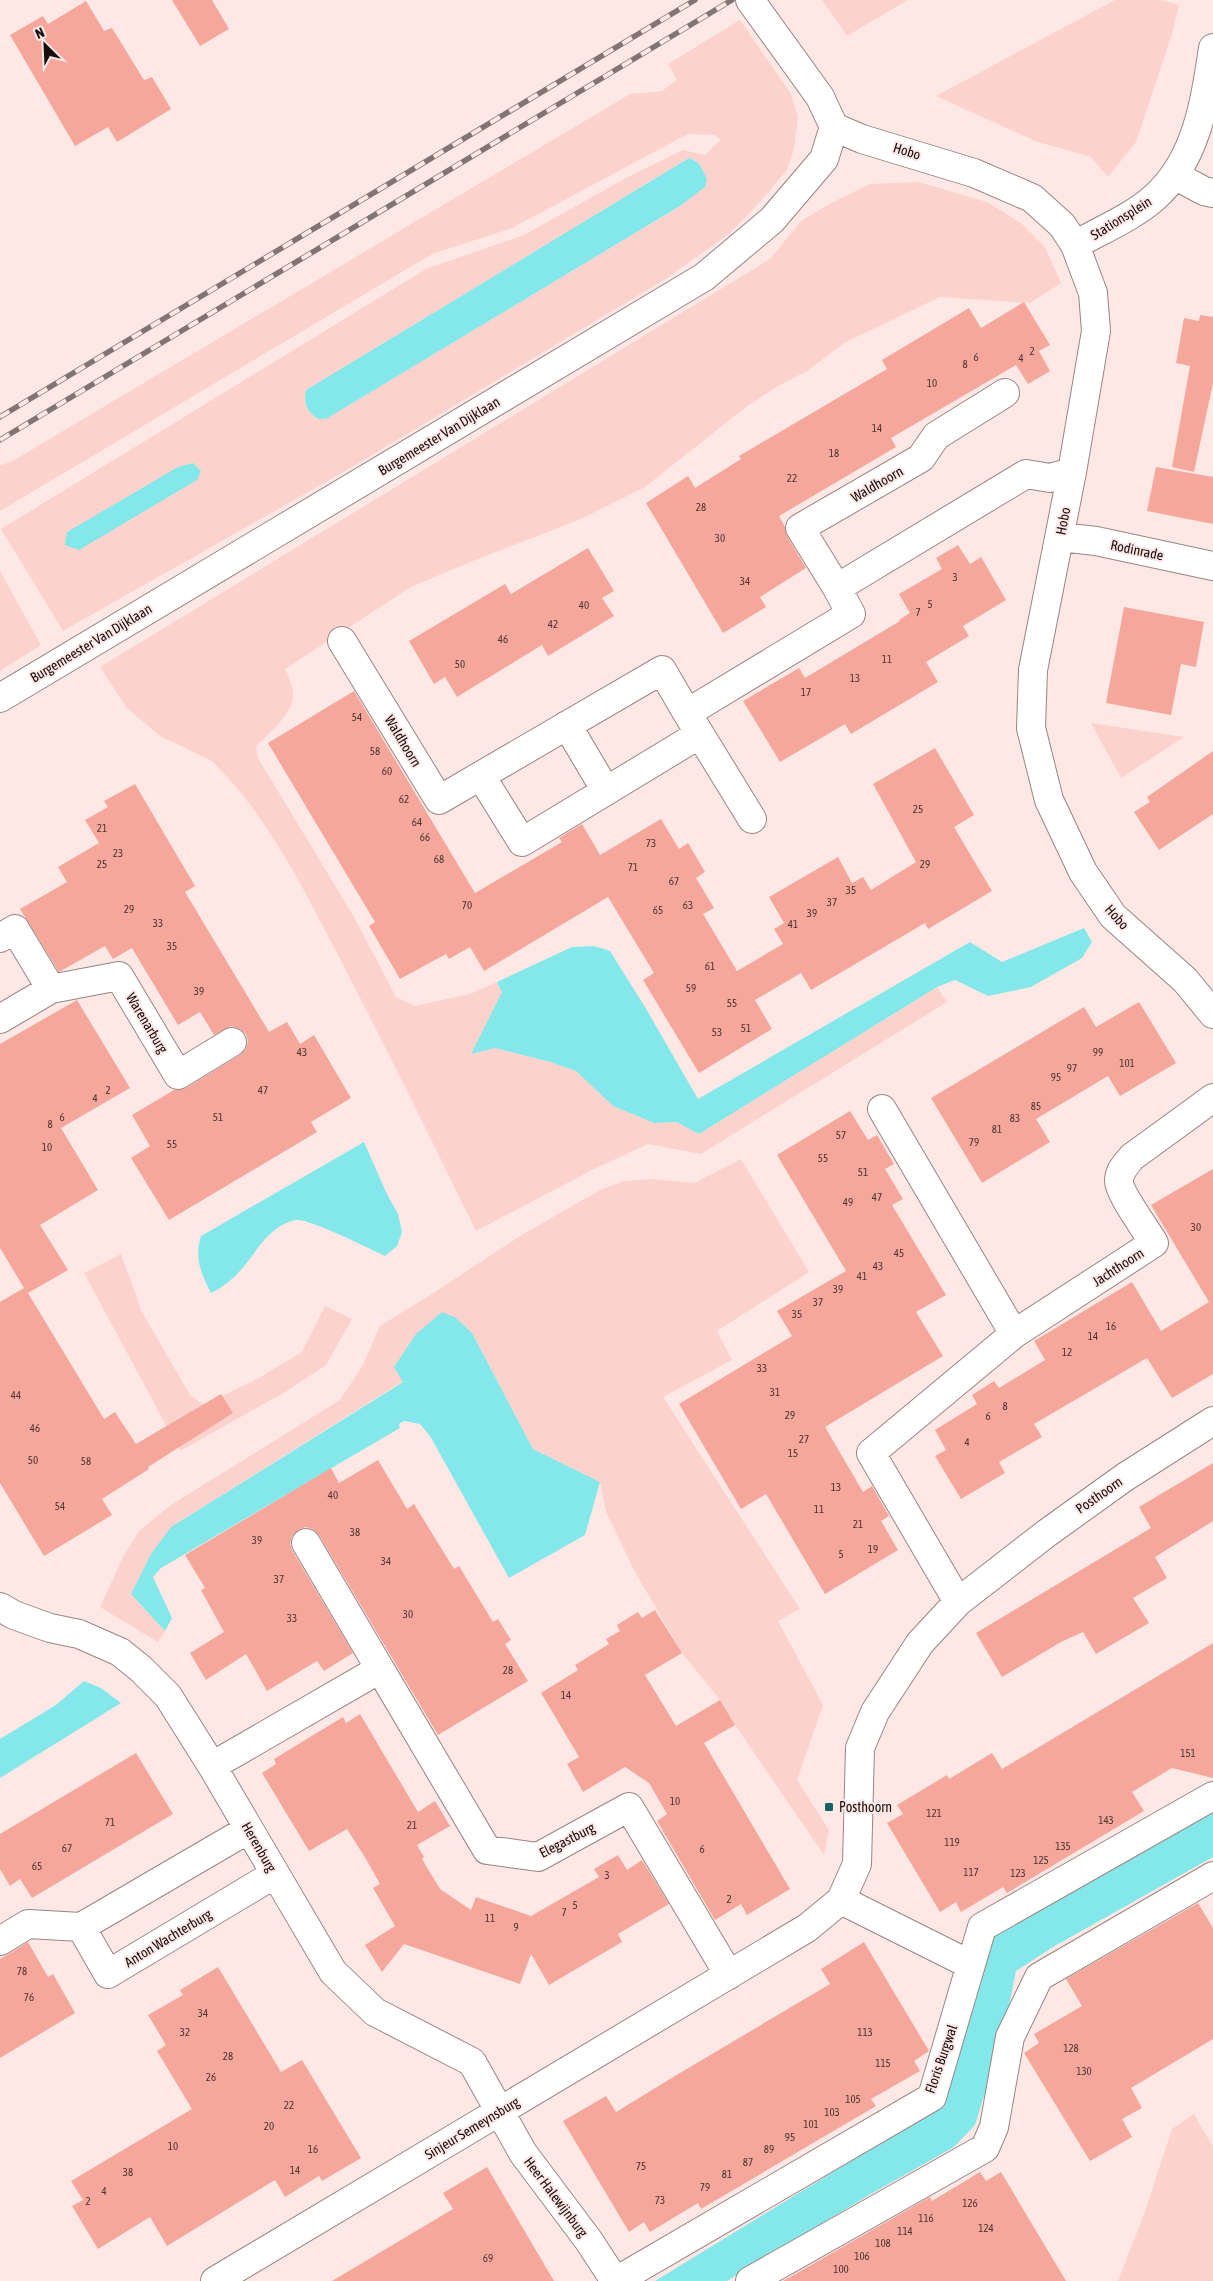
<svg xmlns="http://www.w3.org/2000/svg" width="1213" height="2281" font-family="'Asap Condensed',sans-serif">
  <rect width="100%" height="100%" fill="#fee8e5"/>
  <path fill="#fcd2cc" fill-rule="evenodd" d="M 822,0 L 908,0 L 847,36 Z
    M 1115,0 L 1161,0 L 1179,5 L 1172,34 L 1136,142 L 1108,177 L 1091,157 L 1035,141 L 936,96 Z
    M 740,20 L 791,94 L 798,117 L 794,149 L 787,170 L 759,203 L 729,234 L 664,280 L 347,470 L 63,631 L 1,529 L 426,269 L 524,235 L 628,177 L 683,150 L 705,155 L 721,140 L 714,135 L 688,134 L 512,228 L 432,254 L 0,511 L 0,466 L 16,459 L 630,94 L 662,91 L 677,80 L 668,64 ZM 689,158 L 696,160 L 680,206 L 326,419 L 318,419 C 307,412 303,403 306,390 Z
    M 919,182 L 987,202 L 1021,223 L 1045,247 L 1061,283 L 1030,303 L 940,297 L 844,343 L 807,371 L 778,386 L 746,407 L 645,487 L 581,519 L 470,562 L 411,587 L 285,669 C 288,676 292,684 293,692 C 296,711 269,734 256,746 L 258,758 L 354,917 L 396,997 L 415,1006 L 470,994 L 497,982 L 502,992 L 472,1054 L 495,1048 L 550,1062 L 576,1071 L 613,1106 L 654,1123 L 676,1122 L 699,1134 L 937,987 L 947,1002 L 701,1154 L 648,1144 L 592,1170 L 476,1231 C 431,1139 386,1047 339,957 C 303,888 268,816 212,761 L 160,736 L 127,708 L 100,667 L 770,259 L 801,221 L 831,203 L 870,184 Z
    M 0,571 L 41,645 L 0,671 Z
    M 1091,723 L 1184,737 L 1121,778 Z
    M 741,1159 L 809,1272 L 717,1331 L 732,1360 L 663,1397 L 800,1609 L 778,1621 L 823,1705 L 797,1780 L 829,1830 L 824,1855 L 735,1725 L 720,1700 L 682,1653 L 634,1570 L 606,1512 L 600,1482 L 533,1449 L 472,1333 L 403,1381 L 171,1527 L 131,1594 L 165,1631 L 158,1642 L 100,1607 L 125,1553 L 140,1530 L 171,1505 L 340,1400 L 363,1365 L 380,1326 L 435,1292 L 520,1236 L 600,1190 L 624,1181 L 652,1179 L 694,1183 Z
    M 121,1254 L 142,1312 L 190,1395 L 204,1405 L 259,1378 L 302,1352 L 325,1306 L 352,1319 L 326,1365 L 285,1392 L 180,1451 L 84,1273 Z
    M 1194,2114 L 1213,2147 L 1213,2281 L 1118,2281 L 1143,2217 L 1172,2129 Z"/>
  <path fill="#84e8ea" d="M 689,158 C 700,161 702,169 707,179 L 705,187 L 680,206 L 326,419 L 318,419 C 307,412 303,403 306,390 Z
    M 193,463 L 201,471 L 197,480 L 79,550 L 65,545 L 67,532 L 178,467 Z
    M 1084,928 L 1092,942 L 1082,958 L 1031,987 L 988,996 L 955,980 L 937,987 L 699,1134 L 676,1122 L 654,1123 L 613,1106 L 576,1071 L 550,1062 L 495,1048 L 471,1054 L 502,992 L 497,982 L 572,947 L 594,946 L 610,951 L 645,1007 L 698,1099 L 970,942 L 1002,962 Z
    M 364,1142 L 386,1192 L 398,1214 L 402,1232 L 397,1246 L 385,1256 C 370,1249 309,1218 296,1220 C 280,1223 266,1236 257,1249 C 244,1267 232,1283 211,1293 C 201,1273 194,1258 201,1236 Z
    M 442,1312 L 456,1318 L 472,1333 L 533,1449 L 600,1482 L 585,1535 L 509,1578 L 430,1436 L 420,1424 L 404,1421 L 399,1424 L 400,1428 L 161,1568 L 153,1577 L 172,1618 L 165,1631 L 131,1594 L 151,1554 L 171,1527 L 403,1382 L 394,1367 L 416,1334 Z
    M 84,1681 L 101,1688 L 121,1703 L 0,1778 L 0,1739 L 56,1705 Z
    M 1213,1813 L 1213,1857 L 1053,1947 L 1016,1971 L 1004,2031 L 975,2125 L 954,2147 L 869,2195 L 727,2281 L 655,2281 L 933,2111 L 988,1939 Z"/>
  <path fill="#f5a79c" d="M 172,0 L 212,0 L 229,29 L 200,46 Z
    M 86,1 L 104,31 L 112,28 L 144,80 L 152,77 L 171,109 L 117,142 L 108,127 L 75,146 L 10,35 L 43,16 L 48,24 Z
    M 1024,302 L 1050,345 L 1039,351 L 1050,371 L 1028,384 L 1016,365 L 891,438 L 896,447 L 779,516 L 785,527 L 787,536 L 806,568 L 760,597 L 766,607 L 723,633 L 646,503 L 688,476 L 695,488 L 741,459 L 739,456 L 887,369 L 882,360 L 969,308 L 981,328 Z
    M 1200,315 L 1213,317 L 1213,383 L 1194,472 L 1172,467 L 1190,366 L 1176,363 L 1184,318 L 1199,321 Z
    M 1156,467 L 1213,477 L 1213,524 L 1147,511 Z
    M 958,545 L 970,564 L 981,557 L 1006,600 L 963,626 L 969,636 L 926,662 L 938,682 L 851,734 L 845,724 L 780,762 L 743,701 L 799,668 L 805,678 L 900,621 L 899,620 L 910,613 L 899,594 L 942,569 L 936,558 Z
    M 588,548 L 614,591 L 602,598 L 614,616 L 548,656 L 542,645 L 457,697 L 445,677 L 434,684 L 409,641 L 505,584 L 511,594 Z
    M 1124,607 L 1204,622 L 1196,667 L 1181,664 L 1171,715 L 1106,703 Z
    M 354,691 L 475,893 L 562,842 L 559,838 L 582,824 L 600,855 L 661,819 L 679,849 L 688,843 L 705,872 L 696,878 L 714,908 L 703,914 L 737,971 L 783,944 L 774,929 L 784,923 L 769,897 L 838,857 L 852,883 L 863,877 L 871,890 L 916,862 L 873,784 L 935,748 L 974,815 L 954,827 L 992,891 L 928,929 L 925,923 L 811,990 L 801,973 L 755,1000 L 772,1029 L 699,1073 L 643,980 L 654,973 L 608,897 L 484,971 L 470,947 L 449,959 L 446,954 L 400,979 L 369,926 L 375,922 L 268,743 Z
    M 1213,751 L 1213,814 L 1159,850 L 1134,812 L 1150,802 L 1147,797 Z
    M 135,784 L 195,886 L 185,892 L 269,1032 L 287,1022 L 300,1044 L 314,1035 L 351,1098 L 311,1122 L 317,1132 L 169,1220 L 131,1158 L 150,1146 L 132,1115 L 174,1090 L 186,1088 L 240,1055 L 246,1049 L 248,1041 L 246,1034 L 240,1029 L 231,1026 L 214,1035 L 200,1012 L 178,1025 L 132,948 L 113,959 L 105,946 L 59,972 L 20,909 L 67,882 L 58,867 L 99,843 L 85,820 L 108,807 L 104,801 Z
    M 77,1000 L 130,1088 L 61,1128 L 98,1190 L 40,1225 L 68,1270 L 28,1293 L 104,1419 L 115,1412 L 136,1444 L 221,1394 L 233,1413 L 148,1467 L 149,1469 L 102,1499 L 112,1515 L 44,1556 L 0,1483 L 0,1302 L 24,1288 L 0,1248 L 0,1044 Z
    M 1139,1002 L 1176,1063 L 1120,1096 L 1108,1076 L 1036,1119 L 1050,1142 L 982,1183 L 931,1098 L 1084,1007 L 1096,1027 Z
    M 850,1111 L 868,1140 L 877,1135 L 894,1164 L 885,1169 L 903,1199 L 892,1205 L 946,1295 L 916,1312 L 943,1356 L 825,1427 L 863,1492 L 872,1486 L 889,1516 L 881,1521 L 898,1550 L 825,1594 L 766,1494 L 741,1509 L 679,1404 L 792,1336 L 777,1311 L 846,1271 L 777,1155 Z
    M 1213,1169 L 1213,1374 L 1172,1398 L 1147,1358 L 1034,1424 L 1042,1437 L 999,1462 L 1005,1473 L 961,1499 L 935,1456 L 946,1450 L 935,1430 L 977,1404 L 972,1395 L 994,1381 L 999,1388 L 1045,1360 L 1034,1341 L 1132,1282 L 1161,1331 L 1209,1302 L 1151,1205 Z
    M 378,1460 L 407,1509 L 414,1504 L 454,1569 L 459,1566 L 493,1622 L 498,1619 L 511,1640 L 505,1644 L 528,1681 L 438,1735 L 319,1535 L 313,1529 L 305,1527 L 298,1530 L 292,1536 L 290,1544 L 292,1550 L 353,1653 L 324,1671 L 317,1661 L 267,1691 L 246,1654 L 206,1680 L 190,1653 L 224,1632 L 201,1590 L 205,1588 L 185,1555 L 331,1468 L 339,1483 Z
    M 1213,1463 L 1213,1521 L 1155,1557 L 1167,1578 L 1133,1598 L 1149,1623 L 1096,1654 L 1083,1632 L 1061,1642 L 1002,1677 L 976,1633 L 1151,1528 L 1139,1507 Z
    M 655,1610 L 682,1653 L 645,1675 L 676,1726 L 720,1700 L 735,1725 L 704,1743 L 790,1889 L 747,1915 L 741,1904 L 715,1920 L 657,1821 L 667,1814 L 649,1783 L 625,1767 L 583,1792 L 567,1764 L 579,1757 L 541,1693 L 578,1670 L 575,1665 L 609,1644 L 606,1639 L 620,1631 L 617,1625 L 638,1612 L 642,1618 Z
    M 1213,1643 L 1213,1778 L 1172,1768 L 1132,1792 L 1144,1811 L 1007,1893 L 1003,1887 L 961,1912 L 956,1902 L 940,1912 L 887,1823 L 903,1814 L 897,1805 L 947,1775 L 949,1779 L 992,1753 L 1002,1769 Z
    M 360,1714 L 418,1812 L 435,1801 L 450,1826 L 417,1845 L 424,1857 L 422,1859 L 440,1889 L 471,1910 L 476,1897 L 531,1916 L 599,1877 L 594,1869 L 618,1855 L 627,1870 L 642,1860 L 669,1904 L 618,1934 L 622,1942 L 549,1985 L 531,1954 L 520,1984 L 404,1944 L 382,1972 L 365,1945 L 395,1926 L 373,1888 L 380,1884 L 366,1859 L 347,1829 L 309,1851 L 262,1773 L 276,1764 L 274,1759 L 343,1717 L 346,1723 Z
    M 136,1753 L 173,1814 L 32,1898 L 20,1879 L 10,1886 L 0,1869 L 0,1834 Z
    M 1198,1903 L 1213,1928 L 1213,2039 L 1131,2088 L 1142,2108 L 1122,2119 L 1132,2137 L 1090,2161 L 1024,2053 L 1039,2043 L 1034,2034 L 1082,2006 L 1066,1979 Z
    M 28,1942 L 48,1977 L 53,1974 L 75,2013 L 0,2058 L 0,1959 Z
    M 864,1942 L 929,2051 L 914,2061 L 920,2071 L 871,2099 L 876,2106 L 701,2209 L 698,2203 L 650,2232 L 644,2222 L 629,2232 L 563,2121 L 606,2096 L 616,2112 L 680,2073 L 830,1984 L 821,1969 Z
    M 218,1967 L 281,2072 L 302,2060 L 361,2158 L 322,2181 L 319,2176 L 285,2197 L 275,2180 L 167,2246 L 150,2217 L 98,2249 L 72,2206 L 83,2200 L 71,2181 L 192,2109 L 157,2051 L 166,2045 L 148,2015 L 183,1995 L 180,1990 Z
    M 487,2167 L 554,2281 L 332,2281 L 453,2209 L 443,2193 Z
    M 980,2172 L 986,2181 L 1001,2172 L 1066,2281 L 783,2281 L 930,2197 L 932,2201 Z"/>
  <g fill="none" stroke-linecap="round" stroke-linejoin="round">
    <g stroke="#998582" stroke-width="30">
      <path id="minor" d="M 750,0 L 820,97 L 834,127
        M 834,127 L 862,139 L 974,173 L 1032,198 L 1062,225 L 1075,245 L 1093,293 L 1096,331 L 1072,472 L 1033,670 L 1031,728 L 1049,800 L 1083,872 L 1113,916 L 1185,980 L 1213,1014
        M 1176,176 L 1204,191 L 1213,193
        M 1075,245 C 1101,230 1131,218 1154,198 C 1197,160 1205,101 1213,48
        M 1060,537 L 1096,541 L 1213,566
        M 837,588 L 800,528 L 921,458 L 936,436 L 1005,393
        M 342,641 L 439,800 L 662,670 L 687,713 L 851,614 L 837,588 L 1026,474 L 1050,478 L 1072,472
        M 0,698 L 704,277 L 772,220 L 824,159 L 834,127
        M 690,718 L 752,819
        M 567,725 L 606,791
        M 481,776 L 522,842 L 700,734
        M 0,938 L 15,929 L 51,989
        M 0,1019 L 51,989 L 119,976 L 178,1075 L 232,1042
        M 882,1109 L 1014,1334
        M 958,1602 L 871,1453 L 1014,1334 L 1154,1243 C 1147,1231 1119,1193 1119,1181 C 1119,1171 1126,1164 1132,1157 L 1213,1098
        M 0,1607 L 14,1615 L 50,1628 L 79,1634 L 120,1652 L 141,1669 L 168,1696 L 212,1766 L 333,1972 L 375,2012 L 472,2062 L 523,2153 L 589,2241 L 615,2281
        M 380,1669 L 487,1850 L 538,1857 L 629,1807 L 729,1975
        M 212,1766 L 380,1669 L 306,1543
        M 249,1829 L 81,1927 L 108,1974 L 275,1874
        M 841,1900 L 971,1965
        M 0,1941 L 28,1924 L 81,1927
        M 215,2281 L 807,1928 L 841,1900 L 857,1864 L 860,1748 L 875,1712 L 920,1643 L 958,1602 L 1047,1533 L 1125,1477 L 1213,1421
        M 616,2281 L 932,2097 L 982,1927 L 1213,1796
        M 750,2281 L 985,2148 L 994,2127 L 1010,2037 L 1039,1977 L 1213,1876"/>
    </g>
    <use href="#minor" stroke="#fff" stroke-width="28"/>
    <g stroke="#827472" stroke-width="5.5">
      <path id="rail" d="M 0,417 L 695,0
        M 0,440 L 732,0"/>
    </g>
    <use href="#rail" stroke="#fee8e5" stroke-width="4" stroke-dasharray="11" stroke-linecap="butt"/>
  </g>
  <rect fill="#126264" stroke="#fee8e5" stroke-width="2" x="824" y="1802" width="10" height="10" rx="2.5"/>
  <g text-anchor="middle" stroke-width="4" stroke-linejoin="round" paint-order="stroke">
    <g font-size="11" fill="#4d3431">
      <text x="1032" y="355">2</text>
      <text x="976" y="361">6</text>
      <text x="1021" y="362">4</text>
      <text x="965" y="368">8</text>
      <text x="932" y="387">10</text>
      <text x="877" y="432">14</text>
      <text x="834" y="457">18</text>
      <text x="792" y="482">22</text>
      <text x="701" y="511">28</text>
      <text x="720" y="542">30</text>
      <text x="955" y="581">3</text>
      <text x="745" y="585">34</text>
      <text x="930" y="608">5</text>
      <text x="584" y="609">40</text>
      <text x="918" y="616">7</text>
      <text x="553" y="628">42</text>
      <text x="503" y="643">46</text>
      <text x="887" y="663">11</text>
      <text x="460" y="668">50</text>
      <text x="855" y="682">13</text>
      <text x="806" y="696">17</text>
      <text x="357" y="721">54</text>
      <text x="375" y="755">58</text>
      <text x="387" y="775">60</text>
      <text x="404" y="803">62</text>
      <text x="918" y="813">25</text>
      <text x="417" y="826">64</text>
      <text x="102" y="832">21</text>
      <text x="425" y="841">66</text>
      <text x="651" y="847">73</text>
      <text x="118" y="857">23</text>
      <text x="439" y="863">68</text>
      <text x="102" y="868">25</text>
      <text x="925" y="868">29</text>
      <text x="633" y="871">71</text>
      <text x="674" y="885">67</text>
      <text x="851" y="894">35</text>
      <text x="832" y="906">37</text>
      <text x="467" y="909">70</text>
      <text x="688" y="909">63</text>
      <text x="129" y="913">29</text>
      <text x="658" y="914">65</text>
      <text x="812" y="917">39</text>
      <text x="158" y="927">33</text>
      <text x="793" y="928">41</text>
      <text x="172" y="950">35</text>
      <text x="710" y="970">61</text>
      <text x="691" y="992">59</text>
      <text x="199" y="995">39</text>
      <text x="732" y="1007">55</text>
      <text x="746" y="1032">51</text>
      <text x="717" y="1036">53</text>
      <text x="302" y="1056">43</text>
      <text x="1098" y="1056">99</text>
      <text x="1127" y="1067">101</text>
      <text x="1072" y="1072">97</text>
      <text x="1056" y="1081">95</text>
      <text x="108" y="1094">2</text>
      <text x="263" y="1094">47</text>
      <text x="95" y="1102">4</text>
      <text x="1036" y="1110">85</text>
      <text x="62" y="1121">6</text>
      <text x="218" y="1121">51</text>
      <text x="1015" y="1122">83</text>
      <text x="50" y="1128">8</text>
      <text x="997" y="1133">81</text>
      <text x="841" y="1139">57</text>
      <text x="974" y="1146">79</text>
      <text x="172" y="1148">55</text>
      <text x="47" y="1151">10</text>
      <text x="823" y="1162">55</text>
      <text x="863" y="1176">51</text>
      <text x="877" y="1201">47</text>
      <text x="848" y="1206">49</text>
      <text x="1196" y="1231">30</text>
      <text x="899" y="1257">45</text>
      <text x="878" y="1270">43</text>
      <text x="862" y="1280">41</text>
      <text x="838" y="1293">39</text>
      <text x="818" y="1306">37</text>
      <text x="797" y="1318">35</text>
      <text x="1111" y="1330">16</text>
      <text x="1093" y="1340">14</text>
      <text x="1067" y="1356">12</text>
      <text x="762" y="1372">33</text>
      <text x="775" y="1396">31</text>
      <text x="16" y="1399">44</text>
      <text x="1005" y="1410">8</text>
      <text x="790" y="1419">29</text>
      <text x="988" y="1420">6</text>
      <text x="35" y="1432">46</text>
      <text x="804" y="1443">27</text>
      <text x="967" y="1446">4</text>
      <text x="793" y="1457">15</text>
      <text x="33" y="1464">50</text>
      <text x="86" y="1465">58</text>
      <text x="836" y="1491">13</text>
      <text x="333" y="1499">40</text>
      <text x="60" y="1510">54</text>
      <text x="819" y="1513">11</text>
      <text x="858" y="1528">21</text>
      <text x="355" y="1536">38</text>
      <text x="257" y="1544">39</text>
      <text x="873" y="1553">19</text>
      <text x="841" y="1558">5</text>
      <text x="386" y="1565">34</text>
      <text x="279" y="1583">37</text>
      <text x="408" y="1618">30</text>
      <text x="292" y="1622">33</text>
      <text x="508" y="1674">28</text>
      <text x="566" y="1699">14</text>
      <text x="1188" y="1757">151</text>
      <text x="675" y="1805">10</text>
      <text x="934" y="1817">121</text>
      <text x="1106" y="1824">143</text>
      <text x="110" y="1826">71</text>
      <text x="412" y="1829">21</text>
      <text x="952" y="1846">119</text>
      <text x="1063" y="1850">135</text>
      <text x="67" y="1852">67</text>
      <text x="702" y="1853">6</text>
      <text x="1041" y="1864">125</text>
      <text x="37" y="1870">65</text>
      <text x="971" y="1876">117</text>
      <text x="1018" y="1877">123</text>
      <text x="607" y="1879">3</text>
      <text x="729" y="1903">2</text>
      <text x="575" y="1909">5</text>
      <text x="564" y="1916">7</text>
      <text x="490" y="1922">11</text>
      <text x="516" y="1931">9</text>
      <text x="22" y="1975">78</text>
      <text x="29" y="2001">76</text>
      <text x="203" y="2017">34</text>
      <text x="185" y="2036">32</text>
      <text x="865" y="2036">113</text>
      <text x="1071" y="2052">128</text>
      <text x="228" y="2060">28</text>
      <text x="883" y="2067">115</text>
      <text x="1084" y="2075">130</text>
      <text x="211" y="2081">26</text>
      <text x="853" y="2103">105</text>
      <text x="289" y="2109">22</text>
      <text x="832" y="2116">103</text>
      <text x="811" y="2128">101</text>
      <text x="269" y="2130">20</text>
      <text x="790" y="2141">95</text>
      <text x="173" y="2150">10</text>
      <text x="313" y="2153">16</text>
      <text x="769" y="2153">89</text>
      <text x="748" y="2166">87</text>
      <text x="641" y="2170">75</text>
      <text x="295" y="2174">14</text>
      <text x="128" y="2176">38</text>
      <text x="727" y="2178">81</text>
      <text x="705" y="2191">79</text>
      <text x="104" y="2195">4</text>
      <text x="660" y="2204">73</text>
      <text x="88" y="2205">2</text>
      <text x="970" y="2207">126</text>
      <text x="926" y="2222">116</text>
      <text x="986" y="2232">124</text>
      <text x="905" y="2235">114</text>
      <text x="883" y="2247">108</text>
      <text x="862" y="2260">106</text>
      <text x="488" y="2262">69</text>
      <text x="841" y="2273">100</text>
    </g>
    <g font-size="14" fill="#150e0d" stroke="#fee8e5">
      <text transform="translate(907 151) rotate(17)" y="5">Hobo</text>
      <text transform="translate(1121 218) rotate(-32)" y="5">Stationsplein</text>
      <text transform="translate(439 436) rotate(-31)" y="5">Burgemeester Van Dijklaan</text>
      <text transform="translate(877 484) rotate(-30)" y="5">Waldhoorn</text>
      <text transform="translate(1063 521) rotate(-79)" y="5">Hobo</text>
      <text transform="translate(1137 550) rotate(12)" y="5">Rodinrade</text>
      <text transform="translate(91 643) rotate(-31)" y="5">Burgemeester Van Dijklaan</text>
      <text transform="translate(403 741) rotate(59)" y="5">Waldhoorn</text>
      <text transform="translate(1117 917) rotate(48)" y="5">Hobo</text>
      <text transform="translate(147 1023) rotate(59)" y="5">Warenarburg</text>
      <text transform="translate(1118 1267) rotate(-33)" y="5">Jachthoorn</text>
      <text transform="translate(1099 1495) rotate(-35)" y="5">Posthoorn</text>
      <text transform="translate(567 1840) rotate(-27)" y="5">Elegastburg</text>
      <text transform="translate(259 1847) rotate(60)" y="5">Herenburg</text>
      <text transform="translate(168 1938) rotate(-31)" y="5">Anton Wachterburg</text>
      <text transform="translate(941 2059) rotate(-71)" y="5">Floris Burgwal</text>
      <text transform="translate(472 2128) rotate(-31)" y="5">Sinjeur Semeynsburg</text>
      <text transform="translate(556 2197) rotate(53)" y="5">Heer Halewijnburg</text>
    </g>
    <g font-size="14" fill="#150e0d" stroke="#fee8e5" text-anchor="start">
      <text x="839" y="1812">Posthoorn</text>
    </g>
  </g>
  <g transform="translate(45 45) rotate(336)" stroke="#fee8e5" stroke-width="4" paint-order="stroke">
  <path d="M0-4L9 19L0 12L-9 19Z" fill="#150e0d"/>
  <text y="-8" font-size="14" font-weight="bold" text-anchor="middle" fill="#150e0d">N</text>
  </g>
</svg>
